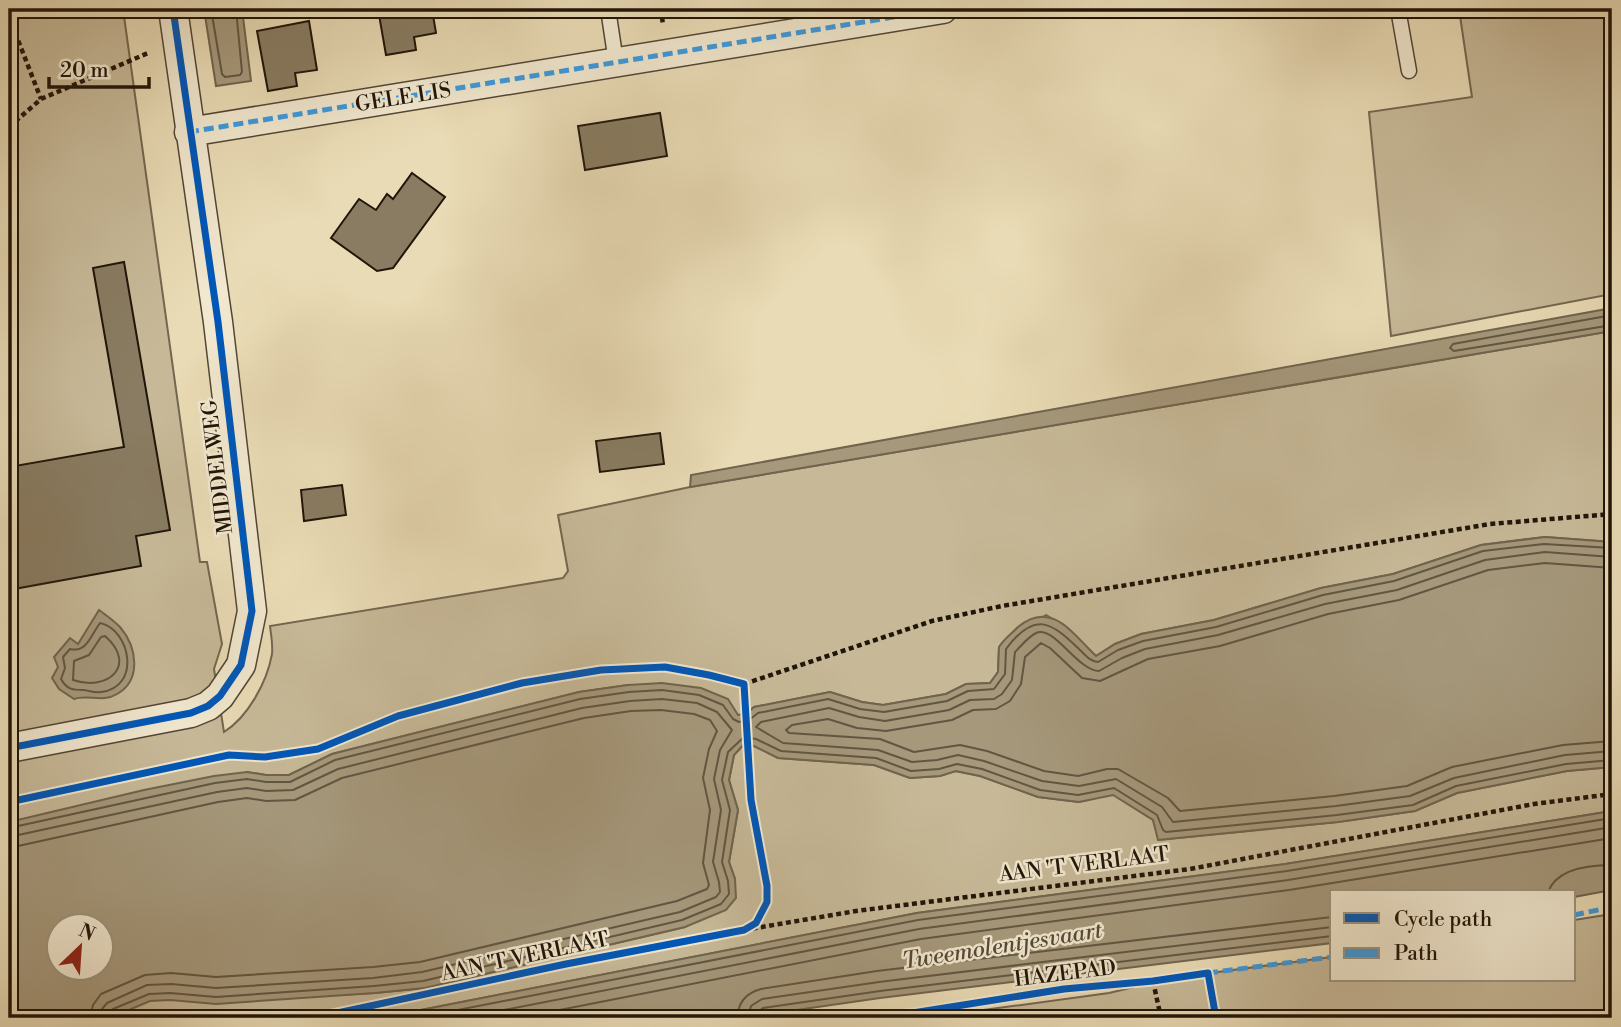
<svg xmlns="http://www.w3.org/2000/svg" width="1621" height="1027" font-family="'Libre Bodoni',serif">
  <rect width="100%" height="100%" fill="#e9dbb5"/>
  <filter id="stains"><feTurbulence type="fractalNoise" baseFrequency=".00286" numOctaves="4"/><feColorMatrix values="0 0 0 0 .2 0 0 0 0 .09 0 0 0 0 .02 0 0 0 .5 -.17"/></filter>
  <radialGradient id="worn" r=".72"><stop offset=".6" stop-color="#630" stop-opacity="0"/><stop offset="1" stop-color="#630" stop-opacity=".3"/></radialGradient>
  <path fill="#c7b998" stroke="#746750" stroke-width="2" fill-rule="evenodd" d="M 9,9 L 123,9 L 200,562 L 207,562 L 222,644 L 214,669 L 224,732 C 248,717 267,682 272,654 C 273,645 271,635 270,626 L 563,578 L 568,571 L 558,515 L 690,487 L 1612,331 L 1612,542 L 1545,537 L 1481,545 L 1393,574 L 1321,588 L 1214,620 L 1141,634 L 1115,644 L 1096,656 L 1066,627 L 1046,615 L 999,647 L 998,672 L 990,683 L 966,684 L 946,694 L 883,705 L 862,702 L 830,692 L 754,707 L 746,714 L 738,715 L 628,685 L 579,692 L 332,754 L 289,775 L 266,775 L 247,772 L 277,998 L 375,993 L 425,988 L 685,927 L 735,879 L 729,862 L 738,810 L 729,780 L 734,755 L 744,744 L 754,746 L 778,758 L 874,765 L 910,778 L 940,776 L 955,771 L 980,776 L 1038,797 L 1079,802 L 1113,794 L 1153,820 L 1159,840 L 1338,822 L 1415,811 L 1457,793 L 1567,771 L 1612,767 L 1612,811 L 1286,864 L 917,913 L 380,1018 L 9,1018 ZM 60,926 L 102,926 L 102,968 L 60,968 Z
    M 1459,9 L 1612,9 L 1612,294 L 1391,336 L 1369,112 L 1472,97 Z
    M 1612,914 L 1612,1018 L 925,1018 L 1109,993 L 1172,978 L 1332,957 L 1332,980 L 1574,980 L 1574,920 Z"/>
  <path fill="#a5987b" stroke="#70644d" stroke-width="2" fill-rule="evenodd" d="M 204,9 L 242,9 L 251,81 L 216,86 Z
    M 1612,308 L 1612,331 L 690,487 L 691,475 Z
    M 1545,537 L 1612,542 L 1612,767 L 1567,771 L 1457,793 L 1415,811 L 1338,822 L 1158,840 L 1153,820 L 1113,795 L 1079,802 L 1038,797 L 980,776 L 956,771 L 940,776 L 910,778 L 874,765 L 778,758 L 754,746 L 744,744 L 734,755 L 729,780 L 738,810 L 729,862 L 735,879 L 736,898 L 726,910 L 685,927 L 425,988 L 375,993 L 216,1004 L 170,1000 L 150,1001 L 110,1018 L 9,1018 L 9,822 L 144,790 L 214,776 L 247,772 L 266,775 L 289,775 L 332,754 L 579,692 L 628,685 L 662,683 L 701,688 L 728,699 L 738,715 L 746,714 L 754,707 L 830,692 L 862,702 L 883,705 L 946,694 L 966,684 L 990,683 L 998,672 L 999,647 C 1004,639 1011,634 1018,627 C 1051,599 1073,634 1096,656 L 1115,644 L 1141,634 L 1214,620 L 1321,588 L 1393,574 L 1481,545 ZM 60,926 L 102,926 L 102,968 L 60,968 Z
    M 99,610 C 106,615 114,621 120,627 C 137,647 142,680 117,694 C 103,703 88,694 74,699 L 59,689 L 52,678 L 58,667 L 54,657 L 70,638 L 78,644 Z
    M 1612,811 L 1612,890 L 1574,897 L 1574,892 L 1332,892 L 1332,943 L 880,998 L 741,1018 L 380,1018 L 917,913 L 1285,864 Z"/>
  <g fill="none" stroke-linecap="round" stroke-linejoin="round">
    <path stroke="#625642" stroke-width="2" d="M 211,9 L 222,74 L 225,77 L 240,75 L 242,72 L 236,9
      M 1612,315 L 1453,344 L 1450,348 L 1454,351 L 1612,325
      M 1612,557 L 1545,552 L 1485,560 L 1397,590 L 1325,604 L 1218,635 L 1145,649 L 1122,658 L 1099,671 C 1078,671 1053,624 1036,633 C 1028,637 1021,646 1015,652 L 1012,680 L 1002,694 L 994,699 L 970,700 L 949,710 L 885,721 L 859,717 L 829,708 L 761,722 L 756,727 L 783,743 L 878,750 L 912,762 L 937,760 L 958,755 L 984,761 L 1042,781 L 1079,786 L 1116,779 L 1162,807 L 1173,822 L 1336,806 L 1410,796 L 1454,778 L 1565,755 L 1612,751
      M 1612,568 L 1545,563 L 1488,570 L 1399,600 L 1328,614 L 1220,646 L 1148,659 L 1100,681 L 1082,678 L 1050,648 L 1041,643 L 1025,657 L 1021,684 L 1010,701 L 996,709 L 973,710 L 952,720 L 886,731 L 857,728 L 828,719 L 792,725 L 786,730 L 789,733 L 880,739 L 914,752 L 960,745 L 987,751 L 1044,771 L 1078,776 L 1107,769 L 1118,769 L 1168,798 L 1180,811 L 1334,796 L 1407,786 L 1452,767 L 1563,745 L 1612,741
      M 100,623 C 130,629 142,687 101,692 C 95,693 90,691 84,690 C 73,690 67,690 61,679 L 65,668 L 63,657 L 70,649 C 87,653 91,635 100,623 Z
      M 105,636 C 138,665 108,692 73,680 L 74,661 L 89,655 L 101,637 Z
      M 9,828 L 215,783 L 247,779 L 266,782 L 290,782 L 335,760 L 580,699 L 629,692 L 662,690 L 699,695 L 723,705 L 733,719 L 739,722 L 749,720 L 758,713 L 828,699 L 860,709 L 884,712 L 947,701 L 968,691 L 994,689 L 1005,674 L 1006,649 C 1035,610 1051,622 1080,650 C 1086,656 1090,661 1098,662 L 1118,650 L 1143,641 L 1216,627 L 1323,595 L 1394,581 L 1483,551 L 1544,544 L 1612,548
      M 9,837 L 217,792 L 247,788 L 266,791 L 293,790 L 338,769 L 582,708 L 630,701 L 662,699 L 697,703 L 717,712 L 732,730 L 720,750 L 714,779 L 721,810 L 713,862 L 719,882 L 720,892 L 716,897 L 680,912 L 422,972 L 373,978 L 216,988 L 171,984 L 147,985 L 107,1003 L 102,1009 L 101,1018
      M 9,848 L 218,802 L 247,798 L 266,801 L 295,800 L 342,778 L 584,718 L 631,711 L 661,710 L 694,714 L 710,720 L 717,731 L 709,749 L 703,778 L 710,810 L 703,863 L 709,885 L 707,889 L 677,901 L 420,962 L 373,967 L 216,977 L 171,973 L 145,975 L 101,994 L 93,1005 L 90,1018
      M 1548,892 C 1557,868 1589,865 1612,865
      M 109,1018 L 113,1009 L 149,994 L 170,993 L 216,997 L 374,986 L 423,981 L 682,920 L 721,904 L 729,894 L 728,881 L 722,862 L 730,810 L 722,780 L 728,752 L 744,737 L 756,739 L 781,751 L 876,758 L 911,771 L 939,769 L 957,764 L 982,769 L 1040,790 L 1078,795 L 1114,788 L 1157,815 L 1163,830 L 1166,832 L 1337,815 L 1413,805 L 1456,786 L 1566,764 L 1612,760
      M 417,1018 L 918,920 L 1287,871 L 1612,818
      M 463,1018 L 919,929 L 1288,880 L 1612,827
      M 519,1018 L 921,939 L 1289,890 L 1612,838
      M 737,1018 C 738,1003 746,993 761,989 L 877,971 L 1332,917
      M 748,1018 L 751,1006 L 762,999 L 879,982 L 1332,927
      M 756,1018 L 758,1012 L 763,1008 L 880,991 L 1332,936"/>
  </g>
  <path fill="#897c62" stroke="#201509" stroke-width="2" d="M 378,9 L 432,9 L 436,33 L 414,37 L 416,50 L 386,55 Z
    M 309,21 L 317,70 L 295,73 L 297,86 L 268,91 L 257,31 Z
    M 660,113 L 667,156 L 585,170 L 578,126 Z
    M 412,173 L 445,197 L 393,268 L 377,271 L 331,238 L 359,199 L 376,210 L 387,194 L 393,199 Z
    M 124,262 L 170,530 L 136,536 L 141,566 L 14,589 L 9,555 L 9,467 L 124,447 L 93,268 Z
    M 660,433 L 664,464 L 600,472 L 596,441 Z
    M 342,485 L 346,515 L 304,521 L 301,490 Z"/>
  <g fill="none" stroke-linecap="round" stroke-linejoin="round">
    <g stroke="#524634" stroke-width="17">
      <path id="lane" d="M 608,9 L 616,62
        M 1398,9 L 1409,71"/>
    </g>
    <g stroke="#524634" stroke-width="31">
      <path id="street" d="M 189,132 L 943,9
        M 9,748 L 191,713 L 208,706 L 220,696 L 241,665 L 252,611 L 218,322 L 173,9"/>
    </g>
    <path stroke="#201509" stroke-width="4.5" stroke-dasharray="5 3.5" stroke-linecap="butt" d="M 661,9 L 663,25
      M 9,17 L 41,99
      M 9,127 L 41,99 L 148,53
      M 744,684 L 932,621 L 1002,606 L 1490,524 L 1612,514
      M 744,930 L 856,911 L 1190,869 L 1534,804 L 1612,794
      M 1153,981 L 1161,1018"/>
    <use href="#lane" stroke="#f1e8cf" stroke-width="14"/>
    <use href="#street" stroke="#f1e8cf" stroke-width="28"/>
    <path stroke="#3c9add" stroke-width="5" stroke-dasharray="10 5" stroke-linecap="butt" d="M 189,132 L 943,9
      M 1574,915 L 1612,907
      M 1208,973 L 1332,957"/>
    <g stroke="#f1e8cf" stroke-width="11">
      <path id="cycleway" d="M 9,748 L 191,713 L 208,706 L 220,696 L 241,665 L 252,611 L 218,322 L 173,9
        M 9,802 L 229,755 L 265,757 L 318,749 L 398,716 L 522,683 L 601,670 L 665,667 L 709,675 L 744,684 L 751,800 L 767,886 L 767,902 L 756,923 L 744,930 L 566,964 L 314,1018
        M 881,1018 L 1064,989 L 1153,981 L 1208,973 L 1216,1018"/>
    </g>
    <use href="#cycleway" stroke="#0057b8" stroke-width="7"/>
  </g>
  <g text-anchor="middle" stroke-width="5" stroke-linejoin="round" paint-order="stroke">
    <g font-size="21" fill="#201509" stroke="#f1e8cf">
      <text transform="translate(403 97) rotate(-9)" y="7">GELE LIS</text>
      <text transform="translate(217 467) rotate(-97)" y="7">MIDDELWEG</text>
      <text transform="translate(1084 864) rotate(-7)" y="7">AAN 'T VERLAAT</text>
      <text transform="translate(525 956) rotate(-12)" y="7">AAN 'T VERLAAT</text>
      <text transform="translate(1065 973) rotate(-7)" y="7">HAZEPAD</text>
    </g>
    <g font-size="23" font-style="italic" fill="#554937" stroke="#f1e8cf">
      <text transform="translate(1002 945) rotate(-9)" y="8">Tweemolentjesvaart</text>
    </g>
  </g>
  <rect width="1621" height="1027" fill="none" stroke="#e9dbb5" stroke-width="35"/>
  <rect x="10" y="10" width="1600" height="1006" fill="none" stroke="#201509" stroke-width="3.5"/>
  <rect x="18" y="18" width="1586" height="992" fill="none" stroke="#201509" stroke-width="2"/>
  <rect x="1330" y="890" width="245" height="91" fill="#f1e8cf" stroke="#9d9480" stroke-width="2"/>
  <rect x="1344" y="913" width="35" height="10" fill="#0057b8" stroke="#9d9480" stroke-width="2"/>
  <text x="1394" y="926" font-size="21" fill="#201509">Cycle path</text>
  <rect x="1344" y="948" width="35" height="10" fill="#3c9add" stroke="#9d9480" stroke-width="2"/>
  <text x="1394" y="960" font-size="21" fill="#201509">Path</text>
  <g transform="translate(80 947) rotate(25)"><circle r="33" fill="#f1e8cf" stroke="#9d9480" stroke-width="2"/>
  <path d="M0-5L12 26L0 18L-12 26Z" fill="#8f2418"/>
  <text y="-10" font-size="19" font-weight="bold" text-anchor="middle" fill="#201509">N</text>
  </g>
  <path d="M49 77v10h100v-10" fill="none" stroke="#201509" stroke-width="3.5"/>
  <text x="60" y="77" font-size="21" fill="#201509" stroke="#f1e8cf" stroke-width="5" paint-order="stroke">20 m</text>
  <rect width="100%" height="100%" filter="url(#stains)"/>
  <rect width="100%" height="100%" fill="url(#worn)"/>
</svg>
